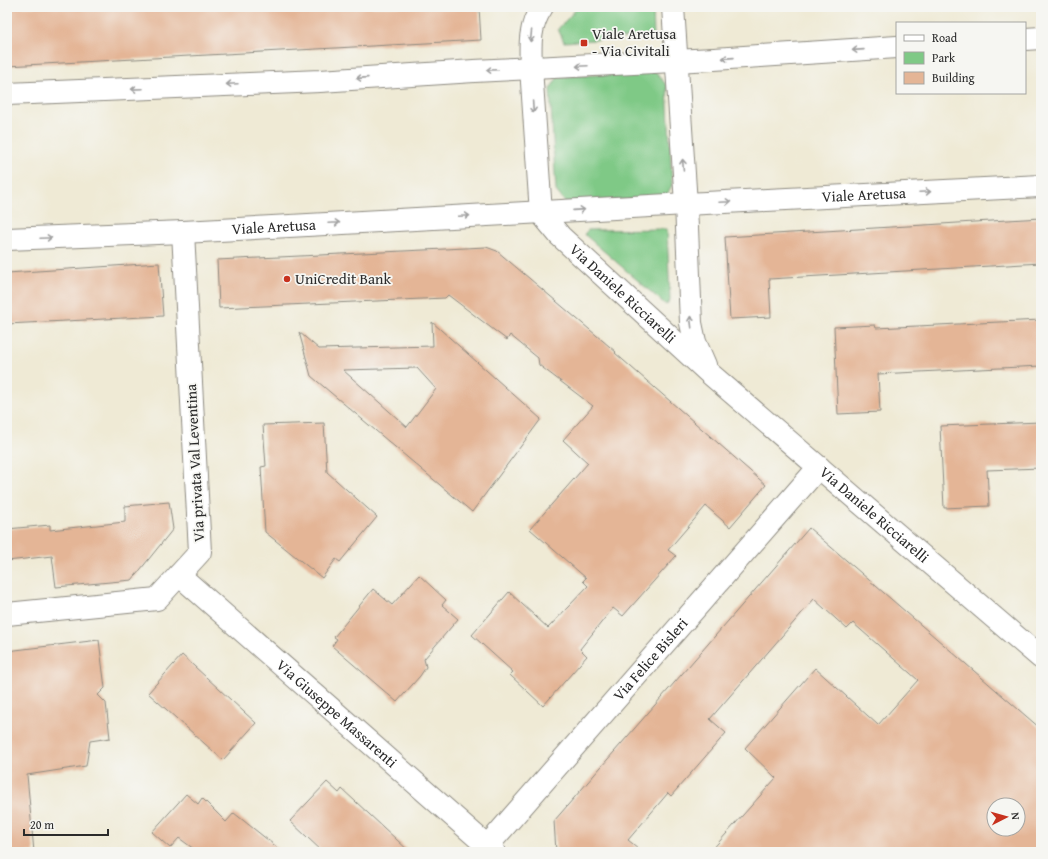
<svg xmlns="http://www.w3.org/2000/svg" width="1048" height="859" font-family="'Gentium Book Plus',serif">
  <rect width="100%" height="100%" fill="#f6f6f2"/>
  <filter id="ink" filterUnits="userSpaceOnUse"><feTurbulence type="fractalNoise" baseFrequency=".025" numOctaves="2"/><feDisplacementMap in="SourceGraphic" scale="8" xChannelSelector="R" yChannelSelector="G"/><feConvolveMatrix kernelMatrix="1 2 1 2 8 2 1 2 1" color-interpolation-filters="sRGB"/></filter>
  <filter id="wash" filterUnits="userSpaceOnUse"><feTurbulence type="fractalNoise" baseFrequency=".012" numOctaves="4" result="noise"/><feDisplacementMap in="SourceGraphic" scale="16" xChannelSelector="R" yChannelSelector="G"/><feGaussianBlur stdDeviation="0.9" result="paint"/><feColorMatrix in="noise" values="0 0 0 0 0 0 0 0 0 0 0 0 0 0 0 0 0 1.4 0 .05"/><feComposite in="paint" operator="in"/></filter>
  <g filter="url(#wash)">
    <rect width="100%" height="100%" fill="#efead5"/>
    <path fill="#7fc986" stroke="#557a58" d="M 578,7 L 653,7 L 654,36 L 564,42 L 558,29 Z
      M 656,72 L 667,86 L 672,185 L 665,198 L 565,202 L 556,191 L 550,89 L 558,77 Z
      M 667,229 L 670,300 L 666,305 L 584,234 L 588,230 Z"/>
    <g id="blocks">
      <path fill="#e4b596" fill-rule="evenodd" d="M 7,7 L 479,7 L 481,40 L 7,66 Z
        M 1041,218 L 1041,263 L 769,279 L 771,317 L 730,319 L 725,237 Z
        M 486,247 L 497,251 L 616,352 L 615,353 L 766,485 L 730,527 L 706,506 L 668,550 L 676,556 L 623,616 L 613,608 L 580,649 L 587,656 L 543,706 L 510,675 L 513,672 L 472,635 L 509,592 L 548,628 L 588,586 L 583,581 L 586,578 L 530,529 L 588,463 L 563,440 L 593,406 L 539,365 L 538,358 L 510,335 L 507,340 L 448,295 L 445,298 L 219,308 L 217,260 Z
        M 159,263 L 163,316 L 7,324 L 7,273 Z
        M 1041,320 L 1041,366 L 878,374 L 880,412 L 838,414 L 834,327 L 875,325 L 876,328 Z
        M 432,322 L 541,419 L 472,512 L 311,376 L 299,332 L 319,349 L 433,346 ZM 417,368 L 436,389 L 407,427 L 343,370 Z
        M 1041,422 L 1041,468 L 987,470 L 989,506 L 944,508 L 940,426 Z
        M 324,423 L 327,472 L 377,517 L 340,562 L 336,559 L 322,578 L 265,532 L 261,467 L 266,466 L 263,425 Z
        M 169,502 L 173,529 L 132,580 L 56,587 L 52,556 L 7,561 L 7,529 L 50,525 L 50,530 L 125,522 L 125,506 Z
        M 809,528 L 1041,729 L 1041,852 L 710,852 L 776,778 L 745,748 L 815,668 L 878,725 L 918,680 L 853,623 L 847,629 L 814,599 L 710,719 L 726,733 L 671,796 L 668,793 L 628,840 L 643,852 L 556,852 L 554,821 ZM 994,805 L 1018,805 L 1018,829 L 994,829 Z
        M 419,575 L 446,600 L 442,605 L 458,619 L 424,659 L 426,667 L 420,676 L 397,702 L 332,646 L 337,639 L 334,637 L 373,589 L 392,605 Z
        M 99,640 L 105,688 L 98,695 L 106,703 L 110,738 L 90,741 L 86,766 L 27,775 L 34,852 L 7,852 L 7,651 Z
        M 182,655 L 256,723 L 223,760 L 148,693 Z
        M 327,782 L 339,793 L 342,789 L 410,852 L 323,852 L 290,821 Z
        M 186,794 L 198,804 L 202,798 L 226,822 L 234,813 L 283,852 L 198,852 L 179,838 L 170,848 L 152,832 Z"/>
    </g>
  </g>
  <g filter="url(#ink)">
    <use href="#blocks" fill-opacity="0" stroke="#8d8a80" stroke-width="1"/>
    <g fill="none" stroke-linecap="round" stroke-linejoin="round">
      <g stroke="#8d8a80" stroke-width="24">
        <g id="minor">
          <path d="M 673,7 L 686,204 L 691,323 L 695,342 L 705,365"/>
          <path d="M 1025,39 L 1041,38"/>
          <path d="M 7,94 L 320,81 L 474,71 L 714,59 L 897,47"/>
          <path id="s1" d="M 541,213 L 560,236 L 708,372 L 1041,658"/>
          <path d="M 541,213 L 531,68 C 530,45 529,26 542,7"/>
          <path id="s2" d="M 7,239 L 183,232 L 686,204 L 1041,186"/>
          <path id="s3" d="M 179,575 L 494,852"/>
          <path d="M 7,614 L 157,599 L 200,552 L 183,232"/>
          <path id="s4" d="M 482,852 L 819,467"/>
        </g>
      </g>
      <use href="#minor" stroke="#fff" stroke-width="22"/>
    </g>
    <defs><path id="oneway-shaft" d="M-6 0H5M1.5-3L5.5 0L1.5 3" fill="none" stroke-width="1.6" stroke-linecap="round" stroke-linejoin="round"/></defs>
    <g stroke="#a0a0a0">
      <use href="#oneway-shaft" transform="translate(531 36) rotate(96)"/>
      <use href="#oneway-shaft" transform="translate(858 50) rotate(176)"/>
      <use href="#oneway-shaft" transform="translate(728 58) rotate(176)"/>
      <use href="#oneway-shaft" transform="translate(582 66) rotate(177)"/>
      <use href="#oneway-shaft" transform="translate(492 70) rotate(178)"/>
      <use href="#oneway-shaft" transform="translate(362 78) rotate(176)"/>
      <use href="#oneway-shaft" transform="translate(232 84) rotate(177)"/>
      <use href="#oneway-shaft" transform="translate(137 89) rotate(178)"/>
      <use href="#oneway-shaft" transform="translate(533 107) rotate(86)"/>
      <use href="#oneway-shaft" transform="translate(683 165) rotate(-94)"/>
      <use href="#oneway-shaft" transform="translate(925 192) rotate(-3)"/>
      <use href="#oneway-shaft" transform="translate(725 202) rotate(-3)"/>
      <use href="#oneway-shaft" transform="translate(579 210) rotate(-4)"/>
      <use href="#oneway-shaft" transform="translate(464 216) rotate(-3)"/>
      <use href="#oneway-shaft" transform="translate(334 223) rotate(-3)"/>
      <use href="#oneway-shaft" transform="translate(46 238) rotate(-3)"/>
      <use href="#oneway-shaft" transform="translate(691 322) rotate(-97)"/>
    </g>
  </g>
  <g fill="#c8321e" stroke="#f6f6f2" stroke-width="1.5">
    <rect x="580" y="39" width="8" height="8" rx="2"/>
    <circle cx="287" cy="279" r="4"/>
  </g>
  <g text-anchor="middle" stroke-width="3.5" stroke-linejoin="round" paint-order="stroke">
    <g font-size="15" fill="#2b2b2b" stroke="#f6f6f2" text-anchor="start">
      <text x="592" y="39">Viale Aretusa<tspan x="592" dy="17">- Via Civitali</tspan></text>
      <text x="295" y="284">UniCredit Bank</text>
    </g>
    <g font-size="15" fill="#2b2b2b" stroke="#f6f6f2">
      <text dy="5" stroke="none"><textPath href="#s2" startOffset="858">Viale Aretusa</textPath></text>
      <text dy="5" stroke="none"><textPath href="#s2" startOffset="267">Viale Aretusa</textPath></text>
      <text dy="5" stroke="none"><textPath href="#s1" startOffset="115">Via Daniele Ricciarelli</textPath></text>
      <text transform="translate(195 463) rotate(-93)" y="5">Via privata Val Leventina</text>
      <text dy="5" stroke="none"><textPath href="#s1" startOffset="450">Via Daniele Ricciarelli</textPath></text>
      <text dy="5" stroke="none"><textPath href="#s4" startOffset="256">Via Felice Bisleri</textPath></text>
      <text dy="5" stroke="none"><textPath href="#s3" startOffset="210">Via Giuseppe Massarenti</textPath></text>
    </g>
  </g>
  <rect width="1048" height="859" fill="none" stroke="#f6f6f2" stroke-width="24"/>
  <rect x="896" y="22" width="130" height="72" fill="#f6f6f2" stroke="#a5a5a2"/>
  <rect x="904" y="35" width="20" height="6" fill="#ffffff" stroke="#a5a5a2"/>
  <text x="932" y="42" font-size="12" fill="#2b2b2b">Road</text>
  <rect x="904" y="52" width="20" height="12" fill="#7fc986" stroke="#a5a5a2"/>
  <text x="932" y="62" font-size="12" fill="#2b2b2b">Park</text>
  <rect x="904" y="72" width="20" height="12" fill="#e4b596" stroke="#a5a5a2"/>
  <text x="932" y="82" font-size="12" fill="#2b2b2b">Building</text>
  <g transform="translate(1006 817) rotate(84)"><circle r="19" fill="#f6f6f2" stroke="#a5a5a2"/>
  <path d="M0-3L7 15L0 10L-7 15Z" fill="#c8321e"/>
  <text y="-6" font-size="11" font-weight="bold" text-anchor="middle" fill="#2b2b2b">N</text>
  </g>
  <path d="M24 829v6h84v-6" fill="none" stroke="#2b2b2b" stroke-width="2"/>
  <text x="30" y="829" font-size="12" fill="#2b2b2b" stroke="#f6f6f2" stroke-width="3" paint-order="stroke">20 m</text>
</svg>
